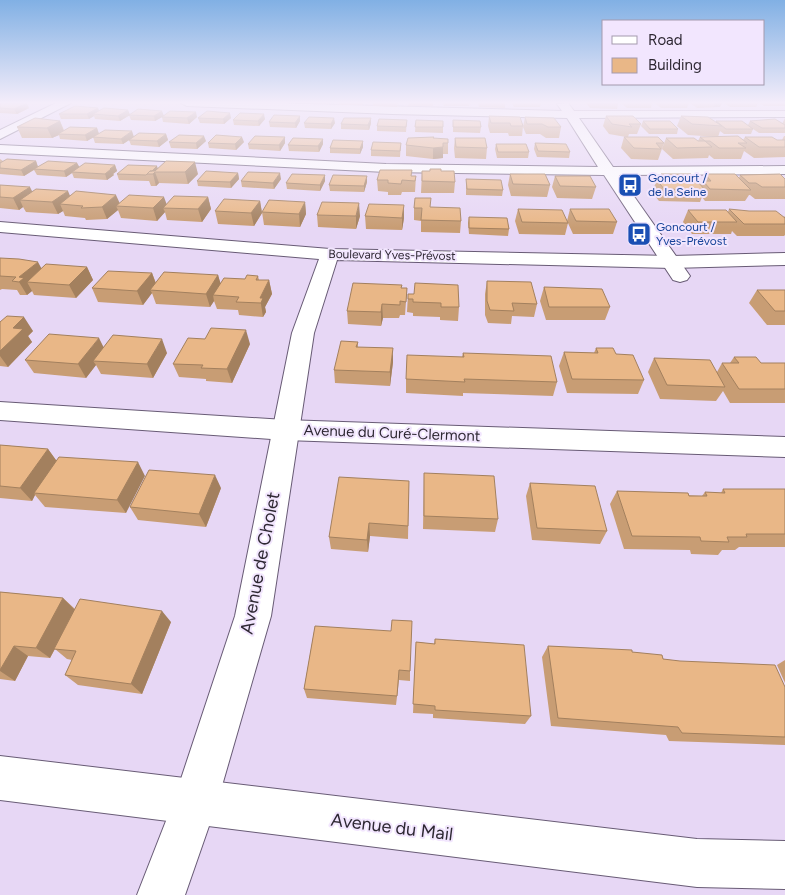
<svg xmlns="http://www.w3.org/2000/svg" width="785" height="895" font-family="Figtree,sans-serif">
  <rect width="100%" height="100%" fill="#e7d7f5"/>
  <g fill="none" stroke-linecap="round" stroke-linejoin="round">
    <g stroke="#685b75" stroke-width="2">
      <path id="minor" d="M 56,103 L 71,103 L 0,139 L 0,130 Z
        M 181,103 L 272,103 L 562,111 L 557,104 L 568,103 L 574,111 L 785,111 L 785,117 L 579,118 L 613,167 L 785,166 L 785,174 L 619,175 L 690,276 L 687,280 L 680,282 L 673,280 L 604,175 L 386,172 L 0,153 L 0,145 L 386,164 L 598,167 L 567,118 L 392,114 L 187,106 Z
        M 0,402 L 285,420 L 785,437 L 785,457 L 285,440 L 0,420 Z
        M 0,756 L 697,839 L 785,841 L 785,889 L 697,887 L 0,800 Z"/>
    </g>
    <g stroke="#685b75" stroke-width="2">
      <path id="tertiary" d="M 0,222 L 330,249 L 672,256 L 785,253 L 785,265 L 672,268 L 337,260 L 314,333 L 271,616 L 217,803 L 185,895 L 137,895 L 173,803 L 235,616 L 292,333 L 319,259 L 0,232 Z"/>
    </g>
    <use href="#minor" fill="#fff" fill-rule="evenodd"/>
    <use href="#tertiary" fill="#fff" fill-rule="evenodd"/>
  </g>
  <path fill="#c89d74" d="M 0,103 L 29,108 L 17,114 L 0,113 Z
    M 304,103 L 330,103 L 329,104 Z
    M 339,103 L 363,103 L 362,105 L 339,105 Z
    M 373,103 L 398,103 L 397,107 L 373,106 Z
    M 409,103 L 433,103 L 433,106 L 408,106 Z
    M 443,103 L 470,103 L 469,106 L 444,106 Z
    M 478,103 L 505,103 L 505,108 L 479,107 Z
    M 512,103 L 541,103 L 540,107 L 514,107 Z
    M 586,103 L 618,103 L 618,104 L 617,109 L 590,108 Z
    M 621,103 L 652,103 L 651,108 L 627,108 Z
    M 655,103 L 689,103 L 687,108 L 661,108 Z
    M 690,103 L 722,103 L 720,107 L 697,108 Z
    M 724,103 L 758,103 L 756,107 L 730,107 Z
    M 759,103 L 785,103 L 785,106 L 764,106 Z
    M 98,108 L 99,111 L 128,110 L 130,115 L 120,121 L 95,119 L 94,116 L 89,119 L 61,119 L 59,114 Z
    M 129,115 L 164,116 L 197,117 L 189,124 L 163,122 L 162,117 L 155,121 L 131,120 Z
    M 300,116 L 300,121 L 296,128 L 270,127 L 269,122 Z
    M 489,116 L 523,126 L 522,136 L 509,136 L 508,133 L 490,133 L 488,126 Z
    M 606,116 L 641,124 L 637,134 L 629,134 L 628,137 L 664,143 L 658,160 L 631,159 L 621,148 L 624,137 L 626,137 L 609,134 L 603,126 Z
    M 681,116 L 715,122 L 748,125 L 750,121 L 782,124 L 785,118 L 785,133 L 759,133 L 753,129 L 751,134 L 724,134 L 720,131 L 718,137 L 688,135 L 677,126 Z
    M 525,117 L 561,127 L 559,138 L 546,138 L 540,134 L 526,134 L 523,127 Z
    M 198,118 L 231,118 L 224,124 L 200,123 Z
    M 265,119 L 259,126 L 234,125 L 233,120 Z
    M 407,120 L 406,132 L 377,131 L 377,126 Z
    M 416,120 L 443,121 L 443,133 L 415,132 Z
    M 453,120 L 481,127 L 480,133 L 453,132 Z
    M 60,121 L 64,130 L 97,128 L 99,134 L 87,141 L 60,139 L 59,135 L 52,138 L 22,138 L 17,127 Z
    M 643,121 L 678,129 L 677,134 L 649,134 L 641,126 Z
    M 304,123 L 335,123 L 331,129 L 305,128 Z
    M 371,123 L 369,130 L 341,129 L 341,124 Z
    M 166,134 L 168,140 L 159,147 L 131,145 L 129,140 L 123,144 L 95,143 L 93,137 L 134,136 Z
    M 784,136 L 785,136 L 785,157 L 754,158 L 744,151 L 741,159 L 714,159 L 709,155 L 708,158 L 673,159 L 662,149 L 666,138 L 698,141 L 700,137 L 743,140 L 745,137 L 777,140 L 782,140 Z
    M 433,138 L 448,143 L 448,154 L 443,154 L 443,158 L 433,159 L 406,156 L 406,145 Z
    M 455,138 L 487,148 L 486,159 L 455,158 L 454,148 Z
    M 206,141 L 197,149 L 171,148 L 169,142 Z
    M 244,142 L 236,150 L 209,148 L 208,143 Z
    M 285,143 L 280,151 L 249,149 L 248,144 Z
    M 401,143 L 400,157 L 371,156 L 371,150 Z
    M 535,143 L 570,152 L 569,158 L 537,157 L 534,149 Z
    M 323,144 L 319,152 L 289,151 L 288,145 Z
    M 496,144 L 529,152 L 528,158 L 497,158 L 495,149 Z
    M 363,147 L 360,154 L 330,153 L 330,148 Z
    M 0,159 L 3,161 L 36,161 L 38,167 L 77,163 L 79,167 L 115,165 L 117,171 L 113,174 L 114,175 L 107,180 L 74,178 L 72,173 L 66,177 L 37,175 L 34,170 L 24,176 L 0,174 Z
    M 158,168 L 198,174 L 188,184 L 159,183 L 156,186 L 151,186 L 149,181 L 148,181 L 119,180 L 117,174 Z
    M 412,170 L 411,176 L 416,176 L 415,192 L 402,192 L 401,195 L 388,195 L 388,192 L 378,191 L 377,180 Z
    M 422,171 L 441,171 L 455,182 L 454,193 L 421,193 Z
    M 238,173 L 239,179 L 231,188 L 198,186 L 197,181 Z
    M 510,174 L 550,185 L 547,197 L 511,196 L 508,185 Z
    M 661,174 L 701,185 L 705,174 L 739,178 L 740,175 L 785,179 L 785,199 L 755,199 L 750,195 L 749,195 L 745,201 L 705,201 L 702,197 L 700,202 L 659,201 L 652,192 L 657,180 L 659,180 Z
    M 555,176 L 596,187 L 592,199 L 557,198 L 552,187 Z
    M 281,179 L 274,189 L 242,187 L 241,181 Z
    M 466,179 L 503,190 L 502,196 L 466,195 Z
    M 325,181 L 320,191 L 287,189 L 286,183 Z
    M 367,182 L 364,192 L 330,191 L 329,185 Z
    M 0,185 L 32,192 L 119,203 L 167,204 L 208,197 L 211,209 L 202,222 L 167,220 L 165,212 L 157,221 L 121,218 L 118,210 L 107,219 L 86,220 L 85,218 L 65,216 L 63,211 L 58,214 L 26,212 L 23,207 L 19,210 L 0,208 Z
    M 260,201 L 262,213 L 254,226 L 218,224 L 215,211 Z
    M 305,202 L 306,214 L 300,227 L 264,225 L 262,212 Z
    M 404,205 L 404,218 L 402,230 L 366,229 L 365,216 Z
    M 430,207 L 461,221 L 460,233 L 421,232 L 421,221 L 414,220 L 414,208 Z
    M 518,209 L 568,223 L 565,235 L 519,234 L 515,221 Z
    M 570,209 L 617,222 L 613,234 L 573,234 L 567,221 Z
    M 729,209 L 784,217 L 785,216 L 785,235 L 784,236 L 737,236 L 732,231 L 731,234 L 692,234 L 683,222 L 688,210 L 728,212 Z
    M 317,215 L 360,216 L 356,229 L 318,227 Z
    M 469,217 L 509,229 L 508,236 L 469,234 L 468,223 Z
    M 0,258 L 41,269 L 87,267 L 93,280 L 76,298 L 34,295 L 32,291 L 27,295 L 20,295 L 17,290 L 2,289 L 0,290 Z
    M 152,273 L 156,283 L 218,275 L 220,283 L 245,279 L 258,276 L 259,280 L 269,280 L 272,294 L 265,307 L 266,312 L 263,317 L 239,315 L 238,310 L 217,309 L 214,301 L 210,307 L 156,304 L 152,293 L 143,305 L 98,302 L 92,288 Z
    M 487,281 L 537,304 L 534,317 L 512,316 L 511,324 L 488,323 L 485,315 L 485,294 Z
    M 544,287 L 610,307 L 605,320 L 546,320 L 540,301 Z
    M 402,288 L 407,288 L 405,315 L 400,315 L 399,318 L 383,318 L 381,326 L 348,324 L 347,311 Z
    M 757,290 L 785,290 L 785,325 L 767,325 L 749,303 Z
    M 408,294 L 459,307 L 458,321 L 440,320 L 440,317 L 413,316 L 413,313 L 407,312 Z
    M 0,322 L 33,331 L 28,336 L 32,342 L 8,367 L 0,366 Z
    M 358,342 L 358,347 L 393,362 L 390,386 L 335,383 L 334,370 Z
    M 250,344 L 232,383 L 206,381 L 206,379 L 179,377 L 173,364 Z
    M 104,347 L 167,353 L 153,378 L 101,374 L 96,365 L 86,378 L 34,373 L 25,360 Z
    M 596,348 L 616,354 L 644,380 L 638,394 L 567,393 L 559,366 L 564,352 L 594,353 Z
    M 463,353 L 557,382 L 553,396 L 463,393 L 463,396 L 406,393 L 406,379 L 462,357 Z
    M 734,357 L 761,363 L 785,363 L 785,403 L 730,403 L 723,391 L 716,401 L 660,399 L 648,372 L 654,358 L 717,372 L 722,363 L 730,363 Z
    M 0,445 L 48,449 L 56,460 L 138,462 L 126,513 L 45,507 L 35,495 L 32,501 L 0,498 Z
    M 424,473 L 498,519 L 495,532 L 423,529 Z
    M 409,481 L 408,539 L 370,536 L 368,552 L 331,549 L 329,537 Z
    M 530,483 L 607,531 L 600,544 L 532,540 L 526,496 Z
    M 221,488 L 206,527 L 138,520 L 130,507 Z
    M 723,489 L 785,489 L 785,547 L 739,547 L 735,550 L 722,550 L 718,555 L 691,554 L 690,550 L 624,549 L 610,504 L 617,491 L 702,496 L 705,492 L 721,493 Z
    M 0,592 L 63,598 L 75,609 L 171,622 L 142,694 L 78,685 L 65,675 L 72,660 L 67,659 L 55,649 L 50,658 L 28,656 L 15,681 L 0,679 Z
    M 315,626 L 410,671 L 410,681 L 399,680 L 396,705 L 307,698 L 304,689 Z
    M 435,639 L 531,716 L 525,724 L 433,718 L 433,714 L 413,713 L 416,642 L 434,644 Z
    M 548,646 L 632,652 L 785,687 L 785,745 L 669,741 L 666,735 L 551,726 L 542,657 Z
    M 785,660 L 785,683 L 777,665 Z"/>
  <path fill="#a3805e" d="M 27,103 L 29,108 L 17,114 L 14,109 Z
    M 715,103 L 722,103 L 720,107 L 713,107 Z
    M 98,108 L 100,113 L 93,114 L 94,116 L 89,119 L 87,114 Z
    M 128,110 L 130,115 L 120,121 L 118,116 Z
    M 162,111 L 164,116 L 155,121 L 154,116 Z
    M 196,112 L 197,117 L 189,124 L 187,118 Z
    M 230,113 L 231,118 L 224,124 L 223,119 Z
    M 264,114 L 265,119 L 259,126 L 258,121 Z
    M 300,116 L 300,121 L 296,128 L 295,123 Z
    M 334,118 L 335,123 L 331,129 L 331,124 Z
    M 371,118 L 371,123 L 369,130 L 368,125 Z
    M 60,121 L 64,132 L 58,134 L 59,135 L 52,138 L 47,128 Z
    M 97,128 L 99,134 L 87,141 L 85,135 Z
    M 132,131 L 134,137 L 123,144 L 121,139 Z
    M 166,134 L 168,140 L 159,147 L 157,141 Z
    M 204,136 L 206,141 L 197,149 L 196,143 Z
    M 242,137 L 244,142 L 236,150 L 235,144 Z
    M 285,137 L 285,143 L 280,151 L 279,145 Z
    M 323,139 L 323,144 L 319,152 L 318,146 Z
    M 363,141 L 363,147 L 360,154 L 360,149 Z
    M 443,147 L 443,158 L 433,159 L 433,148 Z
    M 36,161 L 38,167 L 24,176 L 21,170 Z
    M 195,162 L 198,174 L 188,184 L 185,172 Z
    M 77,163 L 80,168 L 72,172 L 72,173 L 66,177 L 64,171 Z
    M 115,165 L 117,171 L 113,174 L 114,175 L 107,180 L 105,174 Z
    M 157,166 L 159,172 L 155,172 L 159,183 L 156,186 L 153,174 L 147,174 Z
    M 238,173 L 239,179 L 231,188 L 230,182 Z
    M 280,173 L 281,179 L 274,189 L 273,183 Z
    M 325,175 L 325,181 L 320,191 L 320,185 Z
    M 367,176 L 367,182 L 364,192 L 364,186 Z
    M 30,187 L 36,199 L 20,200 L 23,207 L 19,210 L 13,198 Z
    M 68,191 L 73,203 L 60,204 L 63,211 L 58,214 L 52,202 Z
    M 116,195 L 121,206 L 116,206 L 118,210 L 107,219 L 102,207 Z
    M 164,197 L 168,208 L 163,208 L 165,212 L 157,221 L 153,208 Z
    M 208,197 L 211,209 L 202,222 L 198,209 Z
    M 260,201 L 262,213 L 254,226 L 251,213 Z
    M 305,202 L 306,214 L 300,227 L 299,214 Z
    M 359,203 L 360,216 L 356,229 L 356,216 Z
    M 404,205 L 404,218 L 402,230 L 402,218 Z
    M 38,262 L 45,275 L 27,282 L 32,291 L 27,295 L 19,282 L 19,277 Z
    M 87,267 L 93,280 L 76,298 L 69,285 Z
    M 152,273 L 157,287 L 150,290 L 152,293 L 143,305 L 137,291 Z
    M 218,275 L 222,288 L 213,295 L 214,301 L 210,307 L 206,294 Z
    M 269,280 L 272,294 L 265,307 L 266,312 L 263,317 L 260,298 Z
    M 382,304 L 383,318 L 381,326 L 381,312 Z
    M 24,317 L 33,331 L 28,336 L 32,342 L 8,367 L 0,356 L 0,351 L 13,328 Z
    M 246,330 L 250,344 L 232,383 L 227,369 Z
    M 99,338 L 106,352 L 93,361 L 96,365 L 86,378 L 78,364 Z
    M 162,339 L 167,353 L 153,378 L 147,364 Z
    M 393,348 L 393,362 L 390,386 L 390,372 Z
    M 48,449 L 58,463 L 34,493 L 35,495 L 32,501 L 20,488 Z
    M 138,462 L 145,476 L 126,513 L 117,500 Z
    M 215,475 L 221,488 L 206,527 L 199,514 Z
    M 369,523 L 370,536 L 368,552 L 367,540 Z
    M 63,598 L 75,610 L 50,658 L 36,648 Z
    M 162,611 L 171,622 L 142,694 L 131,684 Z
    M 14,646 L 28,656 L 15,681 L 0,671 L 0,670 Z"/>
  <path fill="#e9b787" stroke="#a3805e" d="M 0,103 L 27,103 L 14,109 L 0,108 Z
    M 591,103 L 618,103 L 618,104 L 591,104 Z
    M 75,106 L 98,108 L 87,114 L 59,114 Z
    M 104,108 L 128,110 L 118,116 L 93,114 Z
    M 138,109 L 162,111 L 154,116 L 129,115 Z
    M 170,111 L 196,112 L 187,118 L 162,117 Z
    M 207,111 L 230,113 L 223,119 L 198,118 Z
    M 240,113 L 264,114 L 258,121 L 233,120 Z
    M 274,115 L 300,116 L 295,123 L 269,122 Z
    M 489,116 L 520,117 L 523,126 L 511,126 L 510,123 L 491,123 Z
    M 606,116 L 633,116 L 641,124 L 629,124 L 632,127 L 612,124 Z
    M 681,116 L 708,117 L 722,126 L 692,124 Z
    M 309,117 L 334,118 L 331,124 L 304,123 Z
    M 525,117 L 554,118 L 561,127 L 548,127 L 542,124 L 527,124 Z
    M 35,118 L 60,121 L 47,128 L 17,127 Z
    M 344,118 L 371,118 L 368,125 L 341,124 Z
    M 379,119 L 407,120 L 406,127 L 377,126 Z
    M 775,119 L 785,125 L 785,128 L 762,128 L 750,121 Z
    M 416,120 L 443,121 L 443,127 L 415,127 Z
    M 453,120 L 480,121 L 481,127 L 453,127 Z
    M 643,121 L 670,121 L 678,129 L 650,129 Z
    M 716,121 L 742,121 L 753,129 L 726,129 Z
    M 70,127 L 97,128 L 85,135 L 58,134 Z
    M 105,130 L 132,131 L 121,139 L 93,137 Z
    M 139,133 L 166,134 L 157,141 L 129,140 Z
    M 179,135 L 204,136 L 196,143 L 169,142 Z
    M 216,135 L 242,137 L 235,144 L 208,143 Z
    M 255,136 L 285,137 L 279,145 L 248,144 Z
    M 738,136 L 747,143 L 738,143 L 746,148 L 719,148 L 710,141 L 705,141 L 700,137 Z
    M 434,137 L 433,138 L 448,139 L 448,143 L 443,143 L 443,147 L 433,148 L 406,145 L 408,138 Z
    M 624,137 L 658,137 L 664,143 L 656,143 L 661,149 L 634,148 Z
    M 745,137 L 772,137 L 777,140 L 785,140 L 785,147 L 759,147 Z
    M 293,138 L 323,139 L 318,146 L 288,145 Z
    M 455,138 L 485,138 L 487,148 L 456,147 Z
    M 666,138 L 694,138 L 698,141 L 705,141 L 712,147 L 677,148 Z
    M 333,140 L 363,141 L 360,149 L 330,148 Z
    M 373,142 L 401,143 L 400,151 L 371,150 Z
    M 535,143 L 566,144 L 570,152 L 538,151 Z
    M 496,144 L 526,144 L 529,152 L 498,152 Z
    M 7,159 L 36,161 L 21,170 L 0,168 L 0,163 Z
    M 48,161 L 77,163 L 64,171 L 34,169 Z
    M 166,161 L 195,162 L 185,172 L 155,172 L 153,174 L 147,174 L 150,171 L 155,171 Z
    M 85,163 L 115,165 L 110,169 L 111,169 L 105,174 L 72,172 Z
    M 128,165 L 157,166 L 152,171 L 150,171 L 146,175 L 117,174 Z
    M 430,169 L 441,169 L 441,171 L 454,171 L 455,182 L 422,181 L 422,171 L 430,171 Z
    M 380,170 L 412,170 L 411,176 L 416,176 L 415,181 L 402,180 L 401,184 L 388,183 L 388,180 L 377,180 Z
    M 206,171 L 238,173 L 230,182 L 197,181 Z
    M 248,172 L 280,173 L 273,183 L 241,181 Z
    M 292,174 L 325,175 L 320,185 L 286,183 Z
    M 510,174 L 545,174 L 550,185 L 513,184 Z
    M 661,174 L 691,174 L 705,190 L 664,189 L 657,180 L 666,180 Z
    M 705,174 L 735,174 L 751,190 L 710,189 L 703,181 L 711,181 Z
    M 780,174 L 785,179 L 785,187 L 762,187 L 756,183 L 749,183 L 740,175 Z
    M 333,175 L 367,176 L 364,186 L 329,185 Z
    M 555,176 L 590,176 L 596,187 L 560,186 Z
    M 466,179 L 501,180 L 503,190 L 467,189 Z
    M 0,185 L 30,187 L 13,198 L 0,197 Z
    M 36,189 L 68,191 L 52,202 L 20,200 Z
    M 76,191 L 116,195 L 102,207 L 81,208 L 83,206 L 60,204 Z
    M 129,195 L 164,197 L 153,208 L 116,206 Z
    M 174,196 L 208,197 L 198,209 L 163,208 Z
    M 415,198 L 431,198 L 430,207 L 460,208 L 461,221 L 421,220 L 422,208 L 414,208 Z
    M 224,199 L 260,201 L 251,213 L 215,211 Z
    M 269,200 L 305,202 L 299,214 L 262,212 Z
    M 322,202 L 359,203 L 356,216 L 317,215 Z
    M 369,204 L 404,205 L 402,218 L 365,216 Z
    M 518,209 L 562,210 L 568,223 L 522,222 Z
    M 570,209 L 609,209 L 617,222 L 576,221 Z
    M 729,209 L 749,211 L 776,211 L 785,218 L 785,224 L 744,224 Z
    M 688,210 L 726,210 L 737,222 L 698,222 Z
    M 469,217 L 507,218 L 509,229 L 469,228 Z
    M 0,258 L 19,259 L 38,262 L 19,277 L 24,278 L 19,282 L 12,281 L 16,277 L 0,276 Z
    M 46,264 L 87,267 L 69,285 L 27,282 Z
    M 108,271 L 152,273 L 137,291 L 92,288 Z
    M 164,272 L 218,275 L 206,294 L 150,290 Z
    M 247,275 L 258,276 L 256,280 L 269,280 L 260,298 L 263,298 L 261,303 L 236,302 L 239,297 L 213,295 L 224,278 L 245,279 Z
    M 487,281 L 531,282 L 537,304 L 512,303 L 514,311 L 490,310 L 487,301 Z
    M 353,283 L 402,285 L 401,288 L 407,288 L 406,302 L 400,301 L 400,305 L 382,304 L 381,312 L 347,311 Z
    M 415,283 L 458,285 L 459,307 L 441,307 L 441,303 L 413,302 L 413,299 L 408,299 L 408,294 L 414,294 Z
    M 544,287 L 602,289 L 610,307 L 549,307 Z
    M 757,290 L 785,290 L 785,311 L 775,311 Z
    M 7,316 L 24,317 L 13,328 L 23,329 L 0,351 L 0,322 Z
    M 211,328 L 246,330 L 227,369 L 201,368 L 203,365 L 173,364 L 188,338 L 205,339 Z
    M 49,334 L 99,338 L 78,364 L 25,360 Z
    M 113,335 L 162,339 L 147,364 L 93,361 Z
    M 341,341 L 358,342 L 356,347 L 393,348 L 390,372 L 334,370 Z
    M 596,348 L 613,348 L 616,354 L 633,355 L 644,380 L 572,379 L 564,352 L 598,353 Z
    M 463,353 L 551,356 L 557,382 L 464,379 L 465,382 L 406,379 L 407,355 L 464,357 Z
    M 734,357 L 756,357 L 761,363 L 785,363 L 785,389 L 739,389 L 722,363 L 739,363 Z
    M 654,358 L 710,360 L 725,387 L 667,385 Z
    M 0,445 L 48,449 L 20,488 L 0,486 Z
    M 59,457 L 138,462 L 117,500 L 34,493 Z
    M 149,470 L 215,475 L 199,514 L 130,507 Z
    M 424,473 L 494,476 L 498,519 L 424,516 Z
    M 339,477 L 409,481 L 408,526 L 369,523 L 367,540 L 329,537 Z
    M 530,483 L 595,486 L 607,531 L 537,528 Z
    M 723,489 L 785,489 L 785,534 L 746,534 L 747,537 L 727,537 L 729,542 L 701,541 L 700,537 L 632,536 L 617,491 L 688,493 L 689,496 L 707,496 L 705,492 L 725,493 Z
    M 0,592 L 63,598 L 36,648 L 14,646 L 0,670 Z
    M 80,599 L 162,611 L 131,684 L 65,675 L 76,651 L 54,649 Z
    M 392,620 L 412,621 L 410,671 L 399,670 L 397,696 L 304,689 L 315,626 L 391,631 Z
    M 435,639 L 524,645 L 531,716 L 435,710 L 435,706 L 413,704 L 416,642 L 435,644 Z
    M 548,646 L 632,650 L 632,652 L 662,655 L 663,659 L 680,661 L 775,665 L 785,687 L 785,737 L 682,733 L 678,727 L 558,718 Z"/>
  <linearGradient id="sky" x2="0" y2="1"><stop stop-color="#81b0e4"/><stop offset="0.45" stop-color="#f4edfa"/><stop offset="1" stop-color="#f4edfa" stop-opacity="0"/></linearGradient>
  <rect width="785" height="228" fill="url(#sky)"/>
  <defs>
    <g id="bus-square" transform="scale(1.25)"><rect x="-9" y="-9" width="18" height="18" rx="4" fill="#1a4fb4" stroke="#f2e6fe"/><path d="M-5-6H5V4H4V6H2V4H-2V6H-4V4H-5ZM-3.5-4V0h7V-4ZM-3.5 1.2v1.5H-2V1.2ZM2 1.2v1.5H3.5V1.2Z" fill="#fff"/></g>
  </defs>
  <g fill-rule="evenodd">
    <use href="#bus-square" x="630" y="185"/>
    <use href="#bus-square" x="639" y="234"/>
  </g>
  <g text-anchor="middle" stroke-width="4" stroke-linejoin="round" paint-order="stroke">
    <g font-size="12" fill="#164399" stroke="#f2e6fe" text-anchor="start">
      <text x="648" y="182">Goncourt /<tspan x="648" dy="14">de la Seine</tspan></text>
      <text x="656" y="231">Goncourt /<tspan x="656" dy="14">Yves-Prévost</tspan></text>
    </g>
    <g font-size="12" fill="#2e2833" stroke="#f2e6fe">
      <text transform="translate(392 255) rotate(1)" y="4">Boulevard Yves-Prévost</text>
    </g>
    <g font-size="15" fill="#2e2833" stroke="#f2e6fe">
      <text transform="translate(392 433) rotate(2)" y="5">Avenue du Curé-Clermont</text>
    </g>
    <g font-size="18" fill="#2e2833" stroke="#f2e6fe">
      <text transform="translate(260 563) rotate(-79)" y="6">Avenue de Cholet</text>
      <text transform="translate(392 827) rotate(7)" y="6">Avenue du Mail</text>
    </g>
  </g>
  <rect x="602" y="20" width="162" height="65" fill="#f2e6fe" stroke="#a49aad"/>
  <rect x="612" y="36" width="25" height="8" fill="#ffffff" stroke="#a49aad"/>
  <text x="648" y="45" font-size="15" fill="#2e2833">Road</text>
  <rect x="612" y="58" width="25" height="15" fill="#e9b787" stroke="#a49aad"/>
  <text x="648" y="70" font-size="15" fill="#2e2833">Building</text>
</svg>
